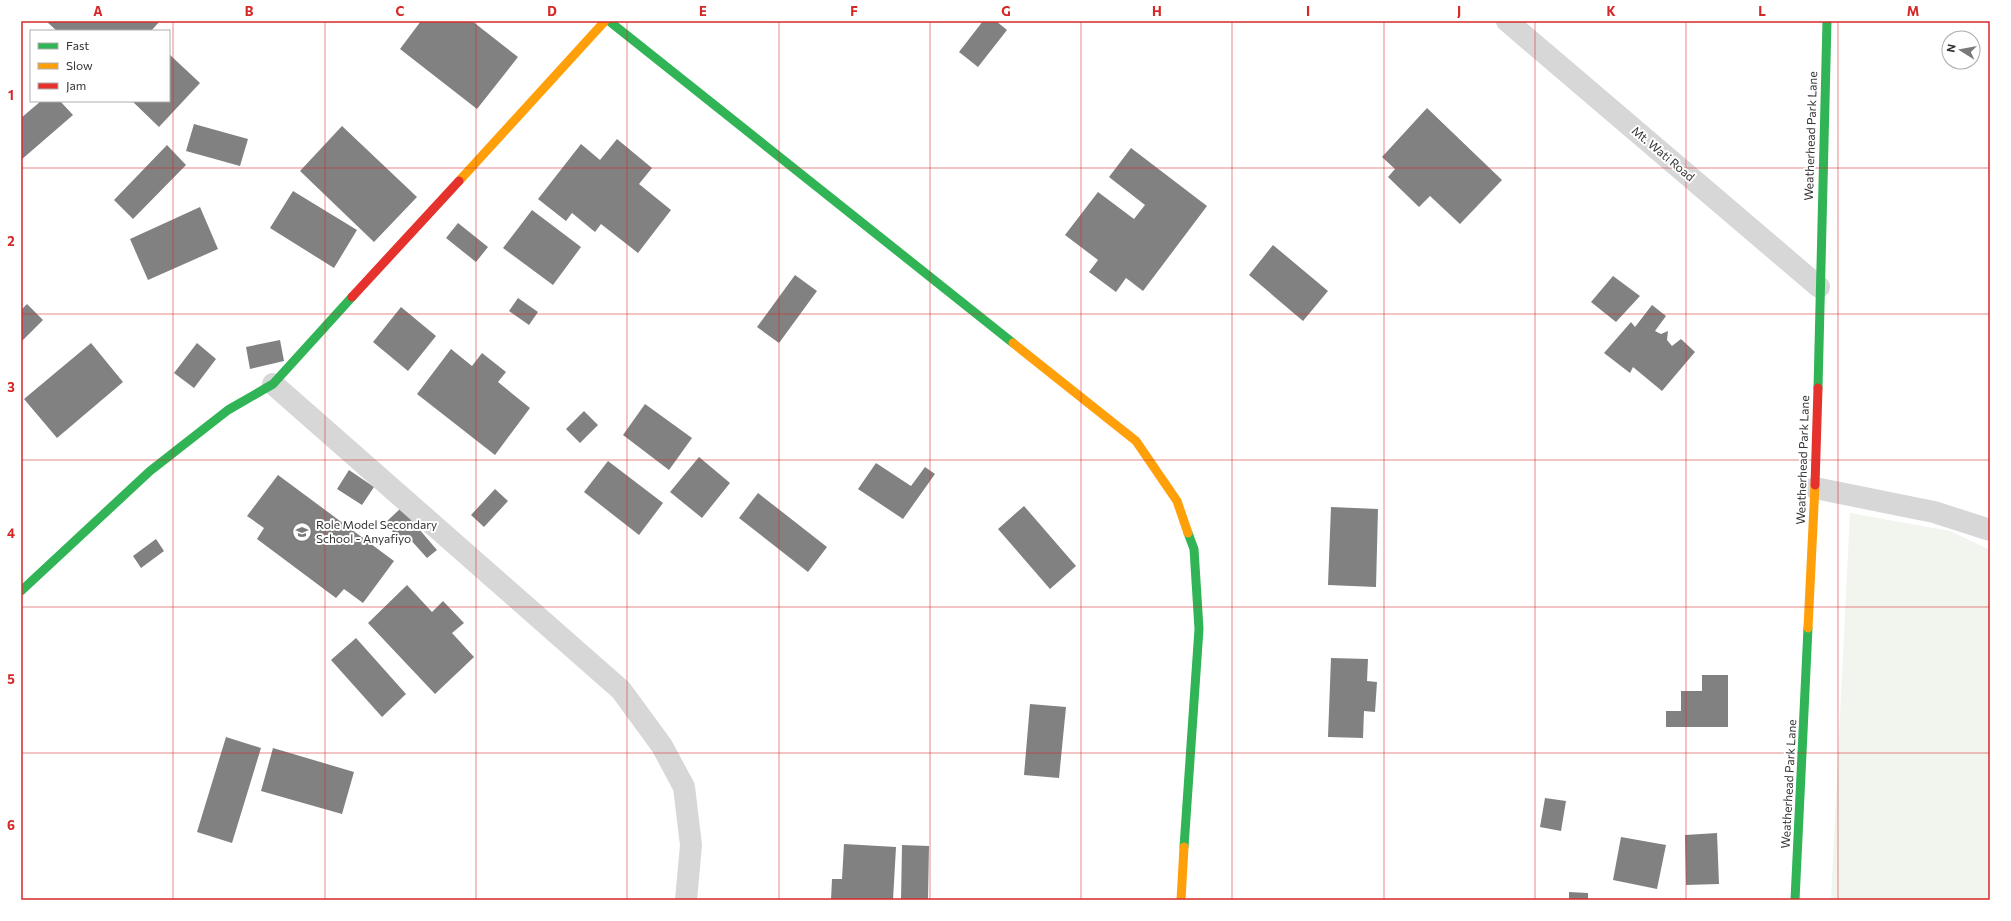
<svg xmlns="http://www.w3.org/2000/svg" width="2011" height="921" font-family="Commissioner,sans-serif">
  <rect width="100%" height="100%" fill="#fff"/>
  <path fill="#f1f5ed" d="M 1850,513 L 1950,531 L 1990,550 L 1990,900 L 1831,900 Z"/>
  <path fill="#818181" d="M 46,21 L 160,21 L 151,31 L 57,31 Z
    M 421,21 L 472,21 L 518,57 L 477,109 L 400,49 Z
    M 983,21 L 996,21 L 1007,30 L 978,67 L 959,52 Z
    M 169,54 L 200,83 L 159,127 L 132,101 L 169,101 Z
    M 41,101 L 60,101 L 73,115 L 21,160 L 21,118 Z
    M 1427,108 L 1502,180 L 1460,224 L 1430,196 L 1419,207 L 1388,177 L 1395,169 L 1382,157 Z
    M 194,124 L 248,139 L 240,166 L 186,151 Z
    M 342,126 L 417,197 L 374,242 L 300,171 Z
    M 617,139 L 652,168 L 639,184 L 671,210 L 638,253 L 601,224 L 595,232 L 572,213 L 566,221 L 538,199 L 581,144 L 600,160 Z
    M 167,145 L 186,165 L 133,219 L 114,200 Z
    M 1131,148 L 1207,206 L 1143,291 L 1126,278 L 1116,292 L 1089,272 L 1098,260 L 1065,235 L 1098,192 L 1134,219 L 1145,205 L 1109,177 Z
    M 293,191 L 357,230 L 334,268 L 270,228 Z
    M 200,207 L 218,249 L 148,280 L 130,239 Z
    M 532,210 L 581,247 L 553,285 L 503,248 Z
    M 458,223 L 488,247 L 476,262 L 446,238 Z
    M 1273,245 L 1328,291 L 1303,321 L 1249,275 Z
    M 795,275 L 817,291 L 779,343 L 757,327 Z
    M 1613,276 L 1640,296 L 1616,322 L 1591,302 Z
    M 518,298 L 538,312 L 529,325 L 509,311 Z
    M 27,304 L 43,320 L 21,342 L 21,310 Z
    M 1652,305 L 1666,316 L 1655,331 L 1661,334 L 1668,331 L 1667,340 L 1672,346 L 1681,339 L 1695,352 L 1662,391 L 1633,367 L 1630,373 L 1604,353 L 1631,322 L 1635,327 Z
    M 401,307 L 436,336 L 408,371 L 373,342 Z
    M 280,340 L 284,361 L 250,369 L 246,347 Z
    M 91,343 L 123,382 L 57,438 L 24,399 Z
    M 197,343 L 216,359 L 194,388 L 174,373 Z
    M 451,349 L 472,366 L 482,353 L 506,372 L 498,382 L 530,408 L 495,455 L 417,394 Z
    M 645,404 L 692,438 L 669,470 L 623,435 Z
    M 584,411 L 598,425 L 580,443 L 566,429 Z
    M 699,457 L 730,483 L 702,518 L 670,492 Z
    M 608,461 L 663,503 L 639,535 L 584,492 Z
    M 876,463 L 911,486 L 925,467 L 935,474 L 903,519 L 858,489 Z
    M 349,470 L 374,487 L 362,505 L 337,489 Z
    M 278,475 L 394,561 L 363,603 L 344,589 L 336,598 L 257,539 L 264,528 L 247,516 Z
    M 495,489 L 508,501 L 484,527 L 471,515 Z
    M 758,493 L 827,547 L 808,572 L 739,518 Z
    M 1024,506 L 1076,566 L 1050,589 L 998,529 Z
    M 1331,507 L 1378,509 L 1376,587 L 1328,585 Z
    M 401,508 L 437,550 L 427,558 L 408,537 L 402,543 L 385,523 Z
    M 156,539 L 164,551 L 141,568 L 133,556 Z
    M 407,585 L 432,612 L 443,601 L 464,623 L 452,633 L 474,657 L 435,694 L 368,623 Z
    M 356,638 L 406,694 L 382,717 L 331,660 Z
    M 1331,658 L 1368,659 L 1367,681 L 1377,682 L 1375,712 L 1364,711 L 1363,738 L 1328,737 Z
    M 1702,675 L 1728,675 L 1728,727 L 1666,727 L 1666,711 L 1681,711 L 1681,691 L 1702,691 Z
    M 1030,704 L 1066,707 L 1059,778 L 1024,775 Z
    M 226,737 L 261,748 L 232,843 L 197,832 Z
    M 273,748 L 354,772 L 342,814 L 261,791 Z
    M 1545,798 L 1566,801 L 1561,831 L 1540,827 Z
    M 1717,833 L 1719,884 L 1686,885 L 1685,835 Z
    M 1621,837 L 1666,845 L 1657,889 L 1613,880 Z
    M 844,844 L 896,847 L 893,900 L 831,900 L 832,879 L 842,879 Z
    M 902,845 L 929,846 L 928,900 L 901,900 Z
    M 1569,892 L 1588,893 L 1588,900 L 1569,900 Z"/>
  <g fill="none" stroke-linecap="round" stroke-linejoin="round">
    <path stroke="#d7d7d7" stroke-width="22" d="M 1507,21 L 1819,287
      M 273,384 L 621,690 L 662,746 L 684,787 L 691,845 L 686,900
      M 1815,488 L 1934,512 L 1990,530"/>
    <path stroke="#30b455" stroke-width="9" d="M 609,21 L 1013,343
      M 1818,388 L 1827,21
      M 21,591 L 150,471 L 228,410 L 273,384 L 352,297
      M 1184,847 L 1199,629 L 1194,549 L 1188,533
      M 1795,900 L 1808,628"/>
    <path stroke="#ff9f0a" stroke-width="9" d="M 459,181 L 605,21
      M 1013,343 L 1136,441 L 1177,501 L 1188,533
      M 1808,628 L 1815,485
      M 1181,900 L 1184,847"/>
    <path stroke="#e5322d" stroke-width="9" d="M 352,297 L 459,181
      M 1815,485 L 1818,388"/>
  </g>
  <path fill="none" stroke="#d62828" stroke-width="1" stroke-opacity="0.55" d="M 173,21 L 173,900M 325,21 L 325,900M 476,21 L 476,900M 627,21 L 627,900M 779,21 L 779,900M 930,21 L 930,900M 1081,21 L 1081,900M 1232,21 L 1232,900M 1384,21 L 1384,900M 1535,21 L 1535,900M 1686,21 L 1686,900M 1838,21 L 1838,900M 21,168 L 1990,168M 21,314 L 1990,314M 21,460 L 1990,460M 21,607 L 1990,607M 21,753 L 1990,753"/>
  <defs>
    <g id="school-ring" transform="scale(1)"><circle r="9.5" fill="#fff" stroke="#7a7a7a" stroke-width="1.5"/><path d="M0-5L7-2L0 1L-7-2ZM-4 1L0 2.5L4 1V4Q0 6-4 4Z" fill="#7a7a7a"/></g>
  </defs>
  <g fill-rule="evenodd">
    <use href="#school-ring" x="302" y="532"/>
  </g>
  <g text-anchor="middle" stroke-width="4" stroke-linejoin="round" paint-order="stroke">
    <g font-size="12" fill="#333" stroke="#fff">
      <text transform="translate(1811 136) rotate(-88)" y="4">Weatherhead Park Lane</text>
      <text transform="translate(1663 154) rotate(40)" y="4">Mt. Wati Road</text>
      <text transform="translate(1803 460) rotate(-88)" y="4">Weatherhead Park Lane</text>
      <text transform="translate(1789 784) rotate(-87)" y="4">Weatherhead Park Lane</text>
    </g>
    <g font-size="12" fill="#333" stroke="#fff" text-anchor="start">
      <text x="316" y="529">Role Model Secondary<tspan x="316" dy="14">School - Anyafiyo</tspan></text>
    </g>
  </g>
  <rect width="2011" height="921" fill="none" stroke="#ffffff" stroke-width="44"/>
  <rect x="30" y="30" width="140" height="72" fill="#ffffff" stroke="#adadad"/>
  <rect x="38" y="43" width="20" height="6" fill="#30b455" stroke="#adadad"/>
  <text x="66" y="50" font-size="12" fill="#333333">Fast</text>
  <rect x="38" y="63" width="20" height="6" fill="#ff9f0a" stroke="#adadad"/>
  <text x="66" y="70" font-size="12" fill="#333333">Slow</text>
  <rect x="38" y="83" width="20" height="6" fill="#e5322d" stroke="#adadad"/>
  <text x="66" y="90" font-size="12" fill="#333333">Jam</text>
  <g transform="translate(1961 50) rotate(281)"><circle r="19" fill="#ffffff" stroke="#adadad"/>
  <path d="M0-3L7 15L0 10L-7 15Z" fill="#7a7a7a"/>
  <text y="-6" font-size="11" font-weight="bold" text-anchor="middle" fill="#333333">N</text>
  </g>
  <rect x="22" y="22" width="1967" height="877" fill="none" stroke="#d62828" stroke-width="1.5"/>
  <g font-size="13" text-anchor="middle" font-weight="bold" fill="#d62828">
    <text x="98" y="16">A</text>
    <text x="249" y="16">B</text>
    <text x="400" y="16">C</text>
    <text x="552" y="16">D</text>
    <text x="703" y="16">E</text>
    <text x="854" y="16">F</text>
    <text x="1006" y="16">G</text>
    <text x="1157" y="16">H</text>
    <text x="1308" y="16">I</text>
    <text x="1459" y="16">J</text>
    <text x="1611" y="16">K</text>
    <text x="1762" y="16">L</text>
    <text x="1913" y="16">M</text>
    <text x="11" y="100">1</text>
    <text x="11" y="246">2</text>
    <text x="11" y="392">3</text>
    <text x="11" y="538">4</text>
    <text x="11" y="684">5</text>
    <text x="11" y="830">6</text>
  </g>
</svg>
